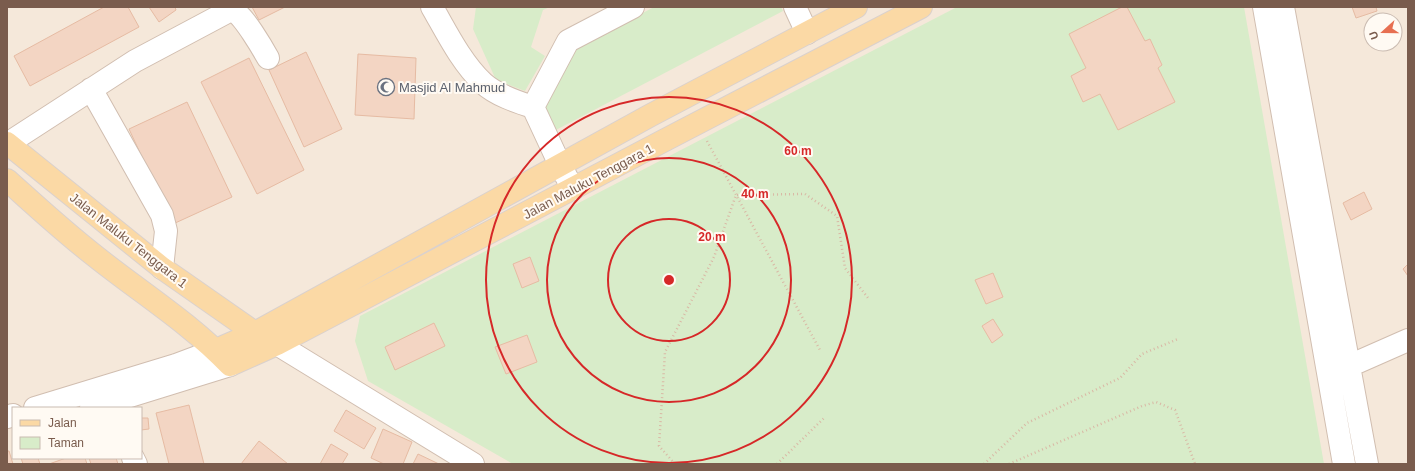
<svg xmlns="http://www.w3.org/2000/svg" width="1415" height="471" font-family="Helvetica,sans-serif">
  <rect width="100%" height="100%" fill="#fdf6ec"/>
  <path fill="#f5e8da" fill-rule="evenodd" d="M 7,7 L 1408,7 L 1408,464 L 7,464 ZM 1371,20 L 1395,20 L 1395,44 L 1371,44 ZM 13,408 L 141,408 L 141,458 L 13,458 Z"/>
  <path fill="#d8ecc9" d="M 476,7 L 550,7 L 543,10 L 531,47 L 545,56 L 525,91 L 496,80 L 473,29 Z
    M 654,7 L 781,7 L 783,11 L 554,131 L 543,108 L 575,49 Z
    M 957,7 L 1244,7 L 1324,464 L 513,464 L 368,381 L 355,341 L 360,316 Z"/>
  <path fill="#f3d5c3" stroke="#e6bba3" d="M 104,7 L 128,7 L 139,27 L 30,86 L 14,56 Z
    M 149,7 L 175,7 L 176,10 L 159,22 Z
    M 252,7 L 285,7 L 259,20 Z
    M 1122,7 L 1127,7 L 1145,41 L 1150,39 L 1162,65 L 1158,68 L 1175,102 L 1118,130 L 1100,94 L 1083,102 L 1071,76 L 1086,68 L 1069,34 Z
    M 1352,7 L 1376,7 L 1377,11 L 1356,18 Z
    M 306,52 L 342,129 L 304,147 L 269,70 Z
    M 358,54 L 416,58 L 414,119 L 355,115 Z
    M 249,58 L 304,170 L 257,194 L 201,82 Z
    M 187,102 L 232,197 L 173,224 L 129,129 Z
    M 1364,192 L 1372,209 L 1351,220 L 1343,203 Z
    M 530,257 L 539,281 L 522,288 L 513,264 Z
    M 1408,264 L 1408,276 L 1403,269 Z
    M 993,273 L 1003,297 L 986,304 L 975,280 Z
    M 993,319 L 1003,335 L 992,343 L 982,326 Z
    M 434,323 L 445,346 L 395,370 L 385,347 Z
    M 527,335 L 537,362 L 506,374 L 495,347 Z
    M 189,405 L 204,464 L 169,464 L 156,413 Z
    M 346,410 L 376,428 L 364,449 L 334,431 Z
    M 141,418 L 148,418 L 149,429 L 141,430 Z
    M 383,429 L 412,442 L 403,464 L 384,464 L 371,458 Z
    M 259,441 L 288,464 L 241,464 Z
    M 331,444 L 348,454 L 342,464 L 320,464 Z
    M 7,451 L 9,451 L 13,464 L 7,464 Z
    M 418,454 L 439,464 L 413,464 Z
    M 21,458 L 38,458 L 40,464 L 23,464 Z
    M 66,458 L 85,458 L 87,464 L 49,464 Z
    M 89,458 L 116,458 L 118,464 L 91,464 Z"/>
  <g fill="none" stroke-linecap="round" stroke-linejoin="round">
    <g stroke="#d1beb0" stroke-width="24">
      <path id="minor" d="M 432,7 C 447,33 461,62 483,83 C 496,95 517,102 533,107 L 560,165 L 573,189
        M 795,7 L 807,33
        M 1264,7 L 1344,464
        M 1283,7 L 1367,464
        M 91,89 L 162,215 L 166,231 L 162,268
        M 533,107 L 568,41 L 633,7
        M 7,144 L 135,61 L 229,11 C 231,12 233,11 235,12 C 243,15 263,49 268,58
        M 277,344 L 473,464
        M 1349,366 L 1408,340
        M 35,408 L 176,365 L 216,350
        M 91,408 L 230,365
        M 7,417 L 13,415
        M 133,458 L 136,464"/>
    </g>
    <g stroke="#dad1cd" stroke-width="24">
      <path id="major" d="M 7,143 L 162,268 L 255,333 L 266,339
        M 7,180 C 36,206 64,232 95,256 C 140,292 190,323 230,365 L 277,344 L 665,140 L 921,7
        M 216,350 L 255,333 L 651,115 L 856,7"/>
    </g>
    <path stroke="#d9b8a5" stroke-width="2.5" stroke-dasharray="1 3" stroke-linecap="butt" d="M 707,141 L 821,352
      M 675,464 L 659,446 L 665,352 L 714,257 L 736,195 L 805,194 L 837,216 L 845,268 L 868,298
      M 777,464 L 824,418
      M 984,464 L 1027,423 L 1120,378 L 1142,354 L 1178,339
      M 1009,464 L 1142,406 L 1156,402 L 1175,410 L 1195,464"/>
    <use href="#minor" stroke="#fff" stroke-width="22"/>
    <use href="#major" stroke="#fbd9a5" stroke-width="22"/>
  </g>
  <g fill="none" stroke="#d62828" stroke-width="2">
    <circle cx="669" cy="280" r="61"/>
    <circle cx="669" cy="280" r="122"/>
    <circle cx="669" cy="280" r="183"/>
  </g>
  <defs>
    <g id="mosque-ring" transform="scale(0.9)"><circle r="9.5" fill="#fffaf3" stroke="#6b7280" stroke-width="1.5"/><path d="M3.5-4.9A6 6 0 1 0 3.5 4.9A5 5 0 1 1 3.5-4.9Z" fill="#6b7280"/></g>
  </defs>
  <g fill-rule="evenodd">
    <use href="#mosque-ring" x="386" y="87"/>
  </g>
  <g text-anchor="middle" stroke-width="4" stroke-linejoin="round" paint-order="stroke">
    <g font-size="13" fill="#5b616d" stroke="#fffaf3" text-anchor="start">
      <text x="399" y="92">Masjid Al Mahmud</text>
    </g>
    <g font-size="13" fill="#7a5c4d" stroke="#fffaf3">
      <text transform="translate(588 181) rotate(-28)" y="5">Jalan Maluku Tenggara 1</text>
      <text transform="translate(129 240) rotate(38)" y="5">Jalan Maluku Tenggara 1</text>
    </g>
  </g>
  <circle cx="669" cy="280" r="6" fill="#d62828" stroke="#fffaf3" stroke-width="2"/>
  <g font-size="12" text-anchor="middle" font-weight="bold" fill="#d62828" stroke="#fffaf3" stroke-width="4" stroke-linejoin="round" paint-order="stroke">
    <text x="798" y="155">60 m</text>
    <text x="755" y="198">40 m</text>
    <text x="712" y="241">20 m</text>
  </g>
  <rect width="1415" height="471" fill="none" stroke="#7a5c4d" stroke-width="16"/>
  <rect x="12" y="407" width="130" height="52" fill="#fffaf3" stroke="#cabbb1"/>
  <rect x="20" y="420" width="20" height="6" fill="#fbd9a5" stroke="#cabbb1"/>
  <text x="48" y="427" font-size="12" fill="#7a5c4d">Jalan</text>
  <rect x="20" y="437" width="20" height="12" fill="#d8ecc9" stroke="#cabbb1"/>
  <text x="48" y="447" font-size="12" fill="#7a5c4d">Taman</text>
  <g transform="translate(1383 32) rotate(249)"><circle r="19" fill="#fffaf3" stroke="#cabbb1"/>
  <path d="M0-3L7 15L0 10L-7 15Z" fill="#e76f51"/>
  <text y="-6" font-size="11" font-weight="bold" text-anchor="middle" fill="#7a5c4d">U</text>
  </g>
</svg>
